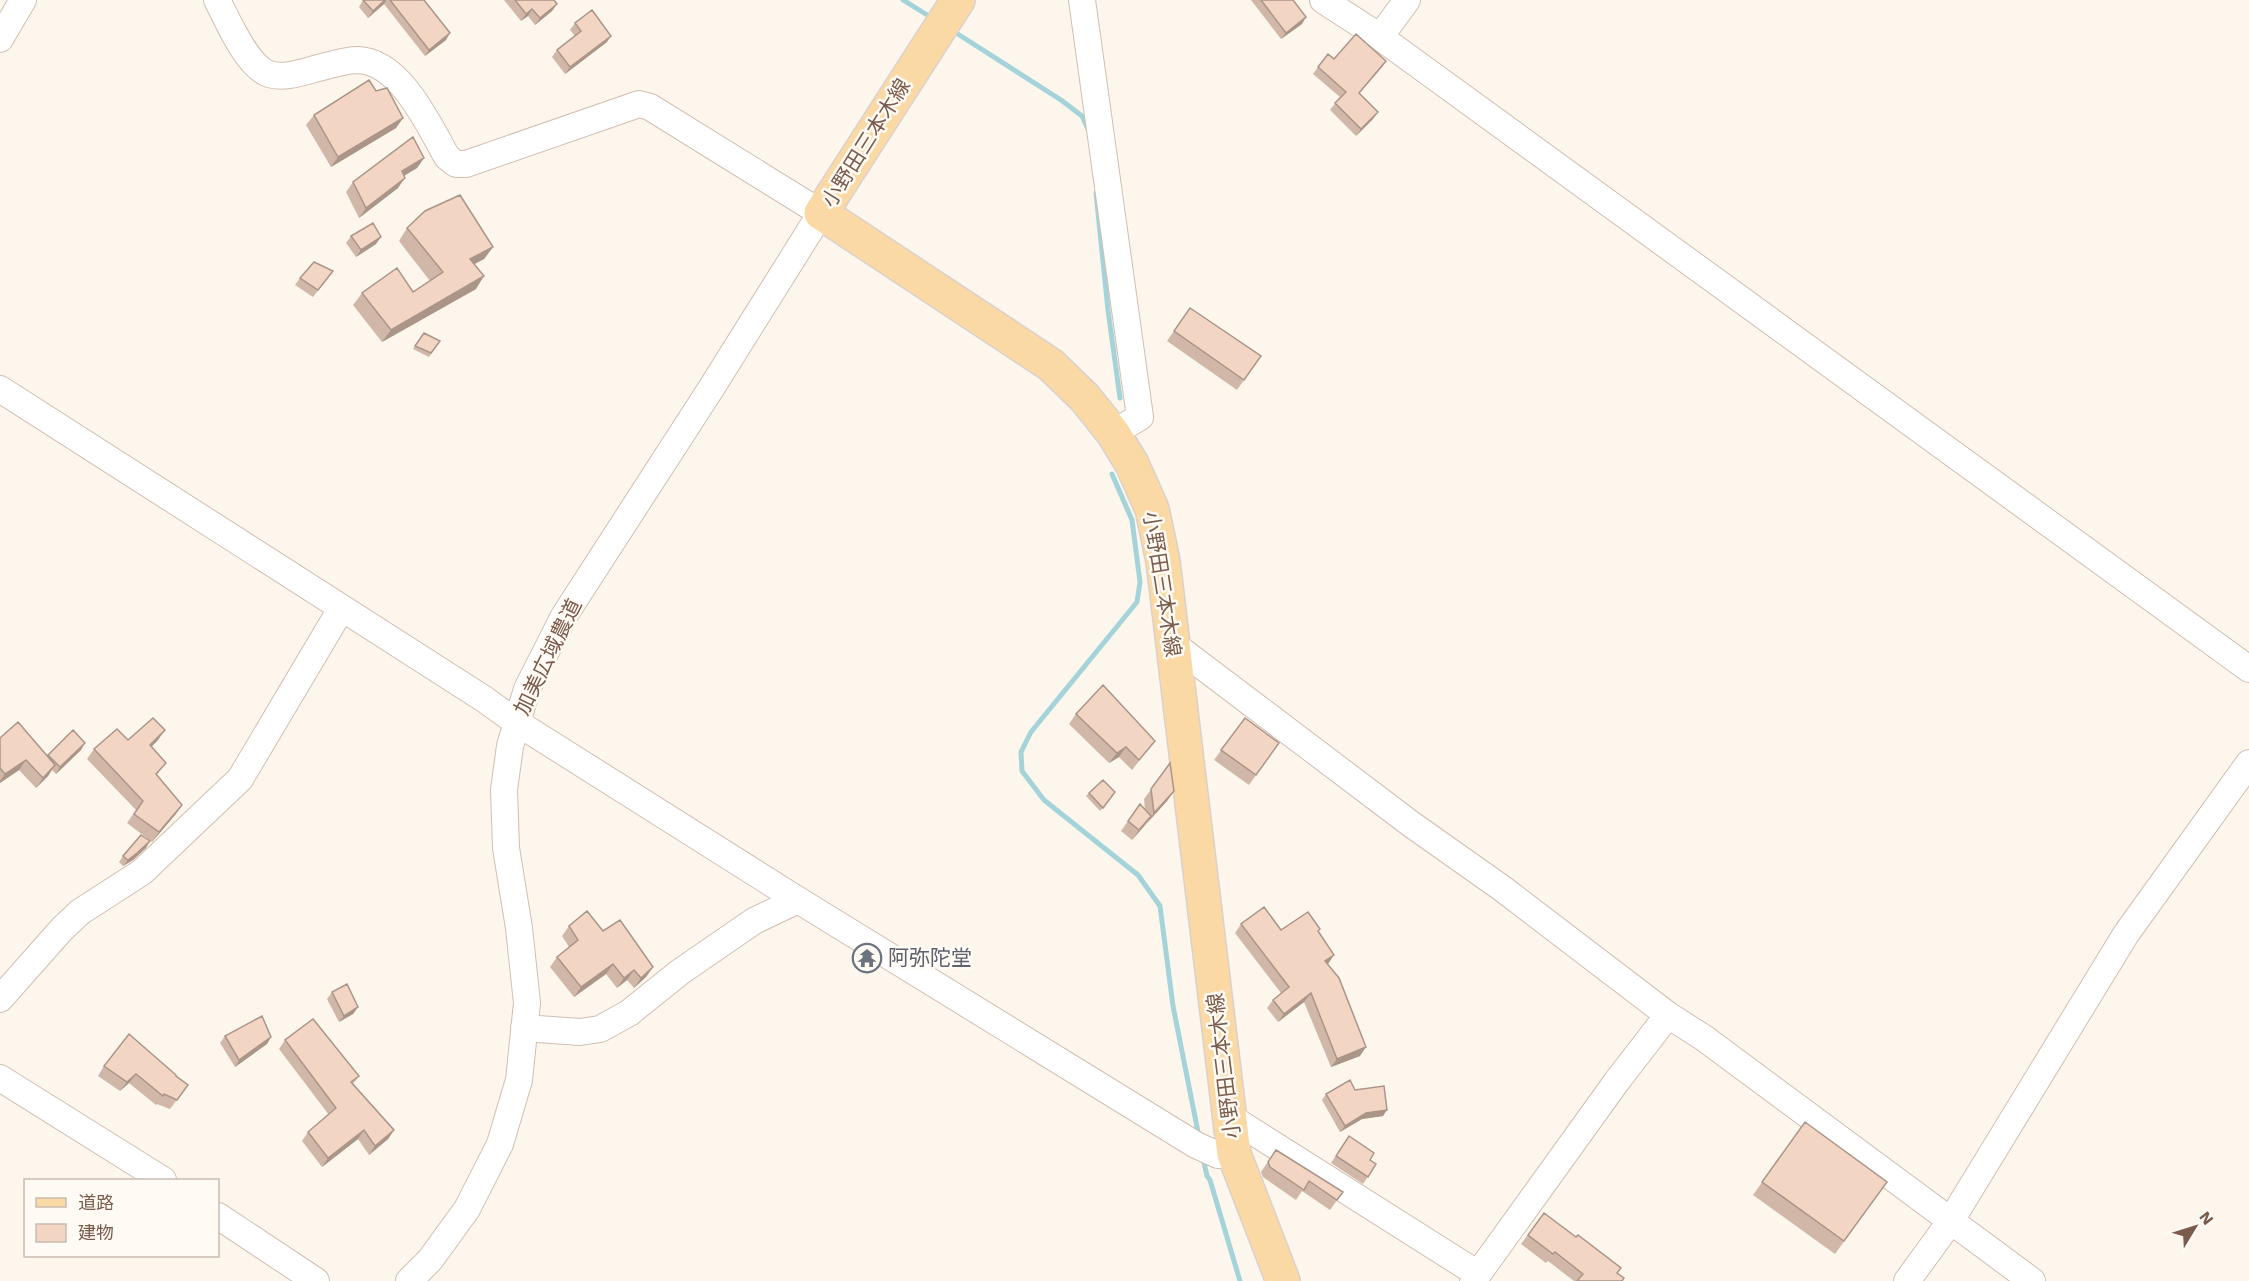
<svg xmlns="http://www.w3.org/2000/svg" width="2249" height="1281" font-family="'Work Sans','Noto Sans JP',sans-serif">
  <rect width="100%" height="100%" fill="#fdf6ec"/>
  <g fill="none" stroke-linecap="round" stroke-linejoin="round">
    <path stroke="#a5d3da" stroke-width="5" d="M 903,0 L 932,18
      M 950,29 L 1061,100 L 1082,116 L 1089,131
      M 1096,193 L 1108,310 L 1120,398
      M 1112,474 L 1132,520 L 1140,582 L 1137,602 L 1031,732 L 1021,752 L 1022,771 L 1044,800 L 1138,875 L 1160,906 L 1173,1006 L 1199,1137
      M 1203,1158 L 1207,1176 L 1210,1180 L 1240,1281"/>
    <g stroke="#d1beb0" stroke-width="28">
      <path id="minor" d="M 217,0 C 227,19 247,67 269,74 C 284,79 303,72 318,68 C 331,65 344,60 358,60 C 400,61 429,125 447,157 L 456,164 L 466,164 L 639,104 L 650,107 L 821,213 L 712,387 L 564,616 L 527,689 L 510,746 L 504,790 L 506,848 L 519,928 L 527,1003 L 519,1080 L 500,1144 L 467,1209 L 430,1260 L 409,1281
        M 1082,0 L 1140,417 L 1113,433
        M 1323,0 L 1380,37 L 2249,669
        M 1380,37 L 1407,0
        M 0,39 L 23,0
        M 0,389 L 484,699 L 516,722 L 798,900 L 1196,1145 L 1218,1155 L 1234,1154
        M 1173,644 L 1411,824 L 1503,889 L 1668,1015 L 1704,1038 L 2032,1281
        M 0,999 L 62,929 L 80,912 L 142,872 L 240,779 L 341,609
        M 524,1028 L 580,1032 L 600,1029 L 629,1013 L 680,972 L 754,921 L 798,900
        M 0,1078 L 163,1180
        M 1230,1117 L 1478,1274
        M 218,1216 L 316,1281
        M 1473,1281 L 1617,1081 L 1668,1015
        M 1907,1281 L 1950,1222 L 2126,934 L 2249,763"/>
    </g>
    <g stroke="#dad1cd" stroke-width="36">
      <path id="major" d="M 958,0 L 821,213 L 1051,365 L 1085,398 L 1113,433 L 1132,464 L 1152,509 L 1163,561 L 1234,1154 L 1283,1281"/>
    </g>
    <use href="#minor" stroke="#fff" stroke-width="26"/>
    <use href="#major" stroke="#fbd9a5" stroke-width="33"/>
  </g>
  <path fill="#d1b7a8" d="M 363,0 L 424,0 L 446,40 L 425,56 L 384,4 L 368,18 L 359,7 Z
    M 504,0 L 554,0 L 557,4 L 552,11 L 535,25 L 528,16 L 521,21 Z
    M 1251,0 L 1293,0 L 1302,24 L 1281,39 Z
    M 575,23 L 607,42 L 565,74 L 552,57 L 557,50 L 575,36 L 570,30 Z
    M 1334,59 L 1382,67 L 1359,93 L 1373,119 L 1356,136 L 1330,110 L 1340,97 L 1313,74 L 1318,67 Z
    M 376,91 L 403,118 L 396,128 L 331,167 L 306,125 L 314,115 Z
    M 424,158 L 417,168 L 404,176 L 398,188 L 359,218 L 346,192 L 353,182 Z
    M 407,228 L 493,247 L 484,259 L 475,264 L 476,289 L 382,342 L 353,305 L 362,293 L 413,292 L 430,281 L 399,241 Z
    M 351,236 L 376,244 L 356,257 L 346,243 Z
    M 300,278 L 328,278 L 313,297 L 295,285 Z
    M 1190,308 L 1261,356 L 1237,390 L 1167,341 Z
    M 424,333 L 440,341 L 429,357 L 413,349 Z
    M 1076,714 L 1155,741 L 1132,770 L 1119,757 L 1109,763 L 1069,724 Z
    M 1245,718 L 1279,743 L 1249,785 L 1214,760 Z
    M 0,738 L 47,756 L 48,755 L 81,750 L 56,774 L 52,770 L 48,776 L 36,788 L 19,770 L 0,783 Z
    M 128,740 L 158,740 L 152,746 L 159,772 L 157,775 L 182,805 L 175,815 L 152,842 L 127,823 L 136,810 L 87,759 L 94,749 Z
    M 1170,763 L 1174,791 L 1167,801 L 1132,840 L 1121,831 L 1140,804 L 1145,810 L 1144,799 Z
    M 1115,792 L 1100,811 L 1086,796 L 1089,793 Z
    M 146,848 L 133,860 L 123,866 L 119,862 L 123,856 Z
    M 1241,924 L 1281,930 L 1318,932 L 1328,964 L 1360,1056 L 1331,1067 L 1304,1002 L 1278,1022 L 1267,1008 L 1273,1000 L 1281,993 L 1235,933 Z
    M 569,926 L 603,931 L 653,967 L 646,977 L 634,988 L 627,980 L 617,988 L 606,974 L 574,997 L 550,967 L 557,957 L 569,947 L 562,936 Z
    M 332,992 L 358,1007 L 353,1014 L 339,1022 L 327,999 Z
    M 225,1036 L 271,1037 L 267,1044 L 235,1067 L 220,1043 Z
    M 285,1040 L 359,1076 L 353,1084 L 394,1130 L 388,1139 L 369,1155 L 358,1139 L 322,1167 L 302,1141 L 308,1132 L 329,1115 L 279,1049 Z
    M 104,1066 L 176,1076 L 188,1085 L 170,1109 L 157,1104 L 156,1105 L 129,1083 L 120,1091 L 98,1076 Z
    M 1355,1090 L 1383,1116 L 1362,1119 L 1340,1132 L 1322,1100 L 1326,1094 Z
    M 1805,1122 L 1887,1182 L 1835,1254 L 1753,1195 Z
    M 1349,1136 L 1370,1160 L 1376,1164 L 1363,1184 L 1331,1163 Z
    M 1276,1150 L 1343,1192 L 1330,1210 L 1302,1191 L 1296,1200 L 1263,1177 L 1261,1172 Z
    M 1544,1213 L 1618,1273 L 1622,1281 L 1574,1281 L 1548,1261 L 1546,1263 L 1521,1244 Z"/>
  <path fill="#aa9588" d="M 385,0 L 386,0 L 384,4 L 368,18 L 373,11 Z
    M 557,4 L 552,11 L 535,25 L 540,18 Z
    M 532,9 L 528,16 L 521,21 L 526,14 Z
    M 1306,17 L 1302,24 L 1281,39 L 1286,33 Z
    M 450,33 L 446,40 L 425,56 L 429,50 Z
    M 611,36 L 607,42 L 565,74 L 570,67 Z
    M 1386,61 L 1382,67 L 1354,99 L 1359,93 Z
    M 1378,112 L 1373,119 L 1356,136 L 1361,129 Z
    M 403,118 L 396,128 L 331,167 L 338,157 Z
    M 424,158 L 417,168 L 395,181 L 402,171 Z
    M 405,178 L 398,188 L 359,218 L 366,208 Z
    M 381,237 L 376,244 L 356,257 L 361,250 Z
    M 493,247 L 484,259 L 461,271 L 470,259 Z
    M 484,276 L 476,289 L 382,342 L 391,330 Z
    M 165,730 L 158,740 L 143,755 L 150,745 Z
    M 85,743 L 81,750 L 56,774 L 60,767 Z
    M 1126,747 L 1119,757 L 1109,763 L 1117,753 Z
    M 26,760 L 19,770 L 0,783 L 0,781 L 5,774 Z
    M 55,765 L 48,776 L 36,788 L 43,778 Z
    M 1174,791 L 1167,801 L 1147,823 L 1154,813 Z
    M 182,805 L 175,815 L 152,842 L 159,832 Z
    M 1151,816 L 1144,826 L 1132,840 L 1139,830 Z
    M 150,841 L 146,848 L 133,860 L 123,866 L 128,860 Z
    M 1334,955 L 1328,964 L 1325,961 Z
    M 613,964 L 606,974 L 574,997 L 581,987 Z
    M 653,967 L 646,977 L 634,988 L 641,978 Z
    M 634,970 L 627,980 L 617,988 L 624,978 Z
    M 1311,993 L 1304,1002 L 1278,1022 L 1284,1014 Z
    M 358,1007 L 353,1014 L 339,1022 L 344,1016 Z
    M 271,1037 L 267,1044 L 235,1067 L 239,1060 Z
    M 1366,1047 L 1360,1056 L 1331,1067 L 1337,1059 Z
    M 136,1074 L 129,1083 L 120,1091 L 127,1082 Z
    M 1387,1110 L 1383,1116 L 1362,1119 L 1340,1132 L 1345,1126 L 1366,1113 Z
    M 364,1130 L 358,1139 L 322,1167 L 328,1158 Z
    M 394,1130 L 388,1139 L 369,1155 L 375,1146 Z"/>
  <path fill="#f3d5c3" stroke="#aa9588" stroke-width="1.5" d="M 363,0 L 385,0 L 373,11 Z
    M 390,0 L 424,0 L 450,33 L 429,50 Z
    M 515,0 L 554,0 L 557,4 L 540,18 L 532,9 L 526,14 Z
    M 1261,0 L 1293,0 L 1306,17 L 1286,33 Z
    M 592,10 L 611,36 L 570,67 L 557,50 L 581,31 L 575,23 Z
    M 1356,34 L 1386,61 L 1359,93 L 1378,112 L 1361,129 L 1335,103 L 1346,92 L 1318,67 L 1328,54 L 1334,59 Z
    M 369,80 L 376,91 L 387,88 L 403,118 L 338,157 L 314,115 Z
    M 413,137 L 424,158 L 402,171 L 405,178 L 366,208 L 353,182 Z
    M 460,195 L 493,247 L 470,259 L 484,276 L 391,330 L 362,293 L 397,268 L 413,292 L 443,272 L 407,228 L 425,211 Z
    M 373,223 L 381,237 L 361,250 L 351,236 Z
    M 314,262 L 333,271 L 318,290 L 300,278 Z
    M 1190,308 L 1261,356 L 1244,380 L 1174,331 Z
    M 424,333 L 440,341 L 431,353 L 415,346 Z
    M 1103,685 L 1155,741 L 1139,760 L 1126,747 L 1117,753 L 1076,714 Z
    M 153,718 L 165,730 L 150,745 L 166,763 L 156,774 L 182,805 L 159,832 L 134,814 L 143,801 L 94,749 L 117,729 L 128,740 Z
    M 1245,718 L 1279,743 L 1256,775 L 1221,750 Z
    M 18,722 L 55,765 L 43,778 L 26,760 L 5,774 L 0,768 L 0,738 Z
    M 73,730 L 85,743 L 60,767 L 48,755 Z
    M 1170,763 L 1174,791 L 1154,813 L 1151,789 Z
    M 1103,780 L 1115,792 L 1103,808 L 1089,793 Z
    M 1140,804 L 1151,816 L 1139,830 L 1128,821 Z
    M 141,835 L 150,841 L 137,853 L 128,860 L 123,856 Z
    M 1264,907 L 1281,930 L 1308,912 L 1320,929 L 1318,931 L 1334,955 L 1325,961 L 1339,978 L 1366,1047 L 1337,1059 L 1311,993 L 1284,1014 L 1273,1000 L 1289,987 L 1241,924 Z
    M 587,911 L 603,931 L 620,920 L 653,967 L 641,978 L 634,970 L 624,978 L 613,964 L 581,987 L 557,957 L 578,940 L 569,926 Z
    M 347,984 L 358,1007 L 344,1016 L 332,992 Z
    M 262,1016 L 271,1037 L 239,1060 L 225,1036 Z
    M 313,1019 L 359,1076 L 351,1082 L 394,1130 L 375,1146 L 364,1130 L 328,1158 L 308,1132 L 336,1108 L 285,1040 Z
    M 129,1034 L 176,1075 L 176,1076 L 188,1085 L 177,1100 L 164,1094 L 163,1096 L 136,1074 L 127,1082 L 104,1066 Z
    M 1350,1080 L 1355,1090 L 1384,1086 L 1387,1110 L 1366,1113 L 1345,1126 L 1326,1094 Z
    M 1805,1122 L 1887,1182 L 1844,1241 L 1762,1182 Z
    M 1349,1136 L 1374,1153 L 1370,1160 L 1376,1164 L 1368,1177 L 1336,1156 Z
    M 1276,1150 L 1343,1192 L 1337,1200 L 1309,1181 L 1304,1190 L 1270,1167 L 1268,1162 Z
    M 1544,1213 L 1576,1237 L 1578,1235 L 1621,1268 L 1617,1273 L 1624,1278 L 1622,1281 L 1577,1281 L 1583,1274 L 1555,1252 L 1553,1254 L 1528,1235 Z"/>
  <defs>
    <g id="temple-ring" transform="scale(1.5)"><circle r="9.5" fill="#fffaf3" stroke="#6b7280" stroke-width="1.5"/><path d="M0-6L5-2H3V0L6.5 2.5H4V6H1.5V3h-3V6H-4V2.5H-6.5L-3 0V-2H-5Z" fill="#6b7280"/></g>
  </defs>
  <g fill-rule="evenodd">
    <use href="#temple-ring" x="867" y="958"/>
  </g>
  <g text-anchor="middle" stroke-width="5" stroke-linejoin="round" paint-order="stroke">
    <g font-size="21" fill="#7a5c4d" stroke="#fffaf3">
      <text transform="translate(866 143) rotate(-58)" y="7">小野田三本木線</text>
      <text transform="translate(1162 584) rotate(81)" y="7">小野田三本木線</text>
      <text transform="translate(548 657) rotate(-64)" y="7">加美広域農道</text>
      <text transform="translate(1224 1066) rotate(-97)" y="7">小野田三本木線</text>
    </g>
    <g font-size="21" fill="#5b616d" stroke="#fffaf3" text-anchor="start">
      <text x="888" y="965">阿弥陀堂</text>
    </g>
  </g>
  <rect x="24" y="1179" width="195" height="78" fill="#fffaf3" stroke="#cabbb1" stroke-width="1.5"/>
  <rect x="36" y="1198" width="30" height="9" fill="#fbd9a5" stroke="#cabbb1" stroke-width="1.5"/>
  <text x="78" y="1209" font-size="18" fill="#7a5c4d">道路</text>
  <rect x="36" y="1224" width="30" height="18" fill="#f3d5c3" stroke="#cabbb1" stroke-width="1.5"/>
  <text x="78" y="1239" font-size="18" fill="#7a5c4d">建物</text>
  <g transform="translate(2195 1227) rotate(52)" stroke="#fffaf3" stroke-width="4.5" paint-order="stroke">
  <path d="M0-4.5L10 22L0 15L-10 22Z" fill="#7a5c4d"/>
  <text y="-9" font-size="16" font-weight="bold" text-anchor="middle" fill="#7a5c4d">N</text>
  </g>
</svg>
